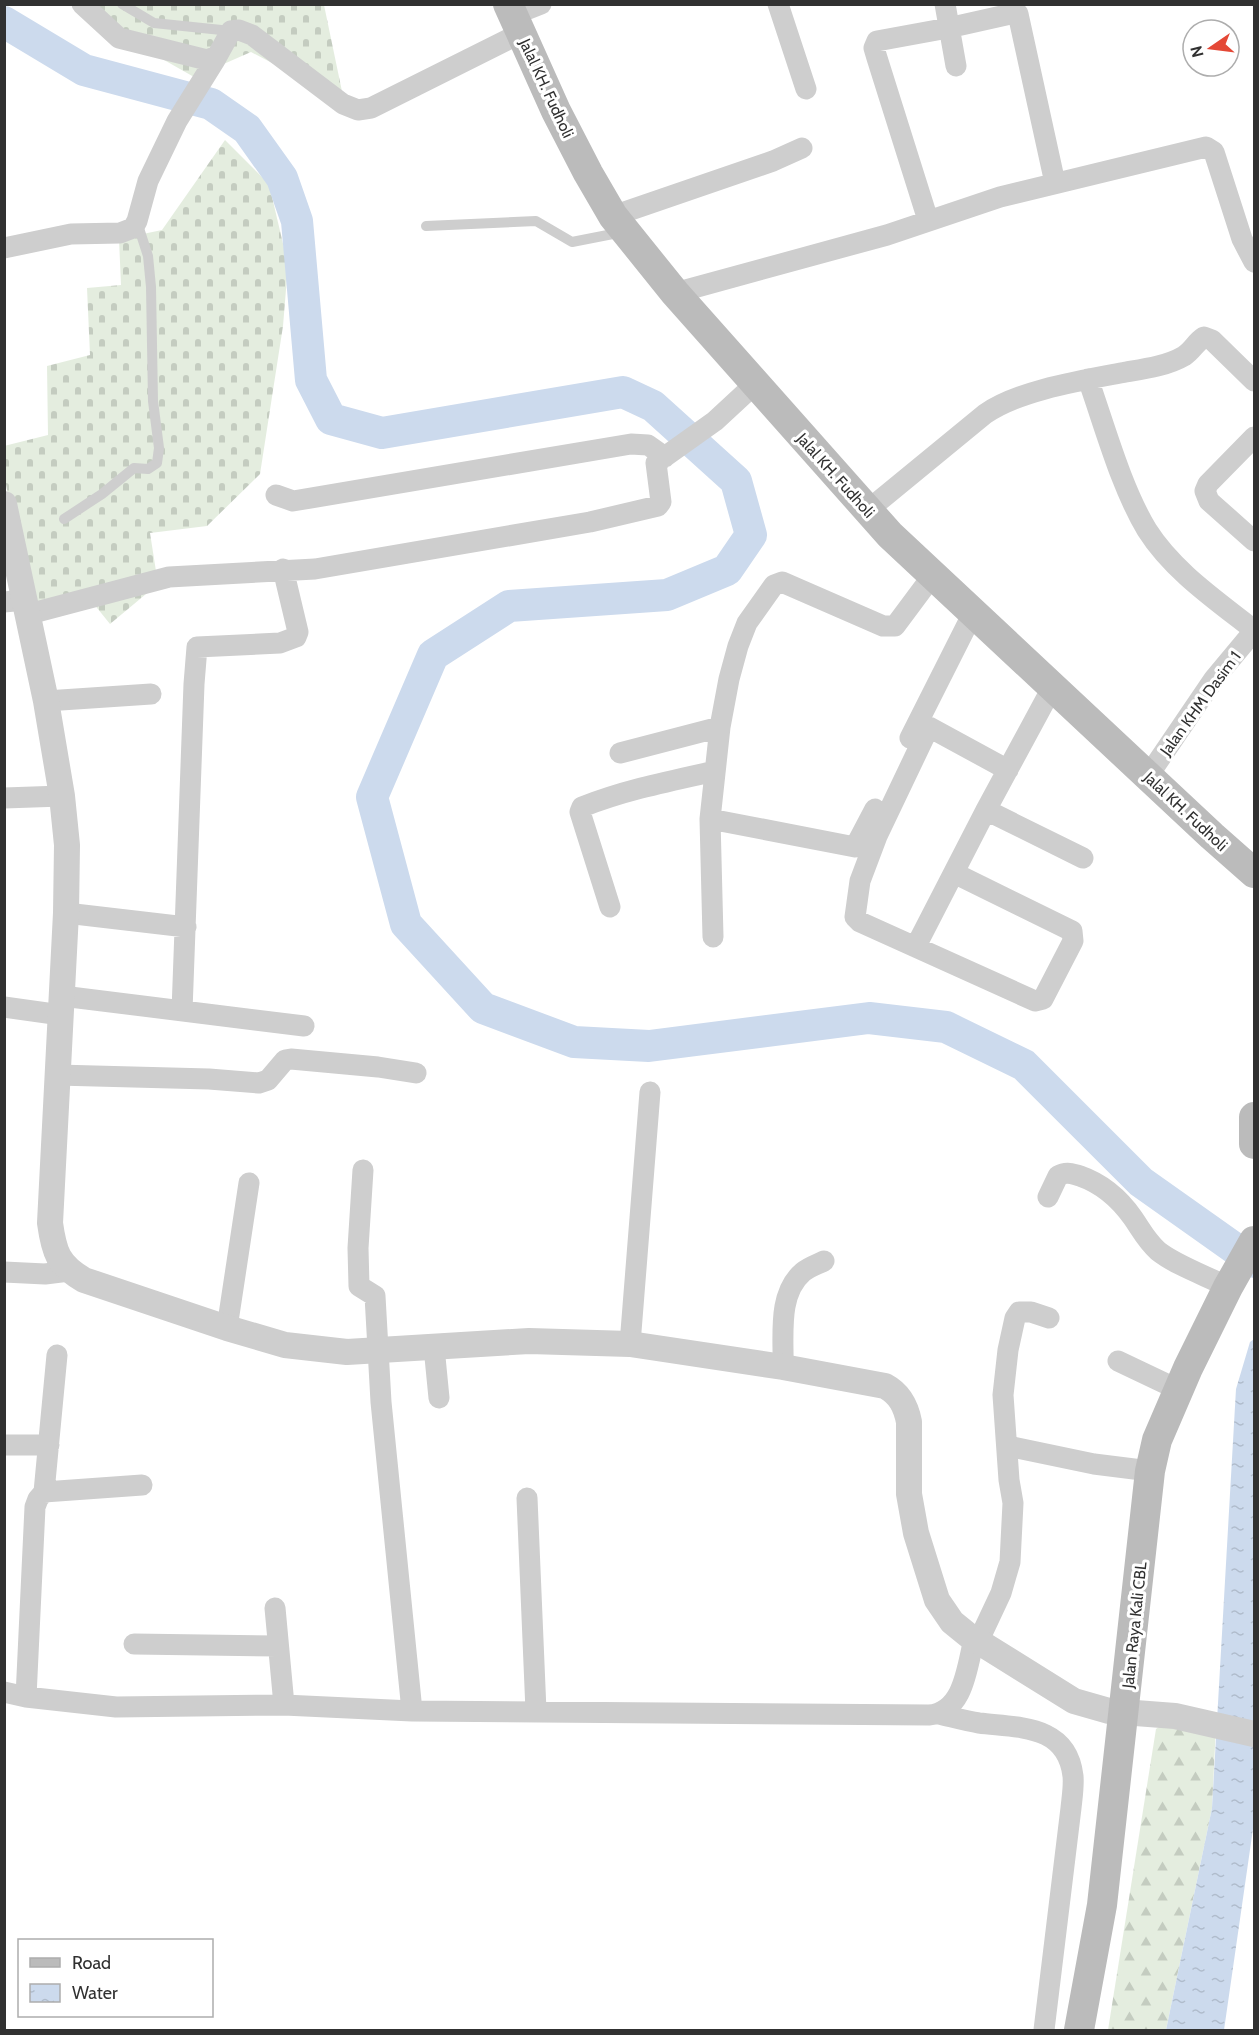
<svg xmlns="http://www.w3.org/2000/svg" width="1259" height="2035" font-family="Cabin,sans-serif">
  <defs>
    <pattern id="forest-firs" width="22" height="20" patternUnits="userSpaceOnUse" patternTransform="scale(1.5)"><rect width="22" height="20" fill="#e4eddf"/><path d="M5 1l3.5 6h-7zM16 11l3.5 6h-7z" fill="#c4ccc0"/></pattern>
    <pattern id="cemetery-stones" width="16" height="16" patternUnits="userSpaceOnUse" patternTransform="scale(1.5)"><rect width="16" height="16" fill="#e4eddf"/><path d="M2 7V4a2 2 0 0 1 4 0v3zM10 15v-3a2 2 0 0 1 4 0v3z" fill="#c4ccc0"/></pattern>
    <pattern id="water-ripples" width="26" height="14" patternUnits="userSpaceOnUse" patternTransform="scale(1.5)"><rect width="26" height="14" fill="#ccdaed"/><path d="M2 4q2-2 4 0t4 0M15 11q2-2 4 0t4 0" fill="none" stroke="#b0bccc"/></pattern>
  </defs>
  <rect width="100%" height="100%" fill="#fff"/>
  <path fill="url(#forest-firs)" d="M 1175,1716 L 1216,1725 L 1212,1808 L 1166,2030 L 1108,2030 L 1156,1729 Z"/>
  <path fill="url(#cemetery-stones)" d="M 77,5 L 324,5 L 344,101 L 251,52 L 194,77 L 85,15 Z
    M 225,140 L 269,184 L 288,265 L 283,326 L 260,474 L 207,526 L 150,533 L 158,584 L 110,624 L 85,593 L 29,608 L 5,479 L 4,446 L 48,435 L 47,366 L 90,355 L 87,288 L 121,285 L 119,239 L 162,230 Z"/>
  <path fill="url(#water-ripples)" d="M 1254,1339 L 1254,1822 L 1224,2030 L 1166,2030 L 1212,1808 L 1236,1389 L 1250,1342 Z"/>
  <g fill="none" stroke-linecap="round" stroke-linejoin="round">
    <path stroke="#ccdaed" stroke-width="32" d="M 4,22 L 84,70 L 211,104 L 247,129 L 282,178 L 297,221 L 311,380 L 331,419 L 382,433 L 623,392 L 653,406 L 736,481 L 751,535 L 727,570 L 667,595 L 509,606 L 433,655 L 372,797 L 406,924 L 483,1008 L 574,1042 L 649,1046 L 869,1018 L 946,1027 L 1024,1065 L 1141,1182 L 1254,1262"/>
    <path stroke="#cecece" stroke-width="10" d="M 122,4 L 154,23 L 231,31
      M 426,226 L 536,221 L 572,242 L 623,232
      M 64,519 L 102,494 L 134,468 L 148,469 L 157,463 L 159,448 L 153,401 L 151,287 L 148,256 L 137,222"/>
    <path stroke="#cecece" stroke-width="21" d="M 82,4 L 119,38 L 207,60 L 217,56
      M 778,4 L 806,89
      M 945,4 L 956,66
      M 513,15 L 541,4
      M 613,216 L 773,161 L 802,148
      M 928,220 L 877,58 L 874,48 L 877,41 L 948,28 L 1015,13 L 1018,14 L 1055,183
      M 4,248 L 71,234 L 120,233 L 133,228 L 137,221 L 148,181 L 177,121 L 215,60 L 231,31 L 239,30 L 252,35 L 343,104 L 358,110 L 371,108 L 521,33
      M 675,293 L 887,235 L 1000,197 L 1206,147 L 1214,152 L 1242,239 L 1254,262
      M 1088,379 C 1105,427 1121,487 1147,530 C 1173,571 1216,600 1254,630
      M 1254,437 L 1208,484 L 1205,491 L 1209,501 L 1254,541
      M 276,495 L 293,501 L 631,444 L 648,445 L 665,457
      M 868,510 L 985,414 C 1019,390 1084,380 1126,372 C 1144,369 1167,366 1184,356 C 1192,351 1196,342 1204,337 L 1212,340 L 1254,381
      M 4,602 L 25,600
      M 29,614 L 169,577 L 315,569 L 590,522 L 658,506 L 661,502 L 656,463 L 715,421 L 755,384
      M 46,701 L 151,694
      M 720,727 L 729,679 L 738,646 L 747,623 L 774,585 L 782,582 L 883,626 L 895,626 L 933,575
      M 910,738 L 973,613
      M 620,753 L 720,727 L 710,819 L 713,937
      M 1148,776 L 1214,679 L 1254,631
      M 4,798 L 62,796
      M 986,810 L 1083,858
      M 710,819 L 855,847 L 875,809
      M 954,873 L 1072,931 L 1073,941 L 1043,999 L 1035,1001 L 860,922 L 855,917 L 860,881 L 877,836 L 929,727 L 1008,770
      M 610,907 L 580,812 L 582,807 C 625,790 670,781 715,771
      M 66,913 L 186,927
      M 916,946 L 986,810 L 1053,686
      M 62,996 L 304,1026
      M 4,1007 L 61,1015
      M 182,1011 L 194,684 L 197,647 L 280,643 L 296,637 L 298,632 L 283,569
      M 57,1075 L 209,1079 L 259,1083 L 268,1080 L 285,1060 L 291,1059 L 378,1067 L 416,1073
      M 363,1170 L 358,1248 L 359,1286 L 375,1296 L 381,1402 L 412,1711
      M 1048,1197 L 1058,1176 C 1067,1171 1072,1174 1080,1176 C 1103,1184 1119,1198 1133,1218 C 1142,1231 1146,1240 1158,1251 C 1177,1266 1207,1276 1228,1287
      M 4,1272 L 45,1274 L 69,1271
      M 227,1328 L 249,1183
      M 630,1344 L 650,1092
      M 434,1347 L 439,1398
      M 1118,1361 L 1179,1390
      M 783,1367 C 784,1337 777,1294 803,1272 C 809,1267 818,1264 824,1261
      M 4,1445 L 49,1445
      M 1008,1446 L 1094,1464 L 1150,1471
      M 44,1492 L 57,1355
      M 527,1498 L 536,1711
      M 275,1608 L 284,1705
      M 978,1642 L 1001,1593 L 1010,1562 L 1013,1503 L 1009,1480 L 1003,1395 L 1008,1350 L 1015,1318 L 1019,1312 L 1031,1312 L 1049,1318
      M 134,1644 L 278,1646
      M 4,1692 L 26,1697 L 116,1707 L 284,1705 L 412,1711 L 929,1715 C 964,1712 967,1667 974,1639
      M 26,1697 L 35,1507 L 38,1499 L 44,1492 L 142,1485
      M 939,1714 C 952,1717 966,1721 979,1723 C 1018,1728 1067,1724 1073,1776 C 1074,1786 1072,1798 1071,1808 L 1044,2030"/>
    <path stroke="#cecece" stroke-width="26" d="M 4,504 L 46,701 L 62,796 L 67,845 L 66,913 L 50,1223 C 54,1252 58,1265 84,1280 L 227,1328 L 285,1345 L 347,1352 L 529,1341 L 630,1344 L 783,1367 L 885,1386 C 900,1394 906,1406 909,1422 L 909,1494 L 916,1533 L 937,1600 L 952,1622 L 968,1635 L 1074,1701 L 1109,1711 L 1175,1716 L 1254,1734"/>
    <path stroke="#bbb" stroke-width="30" d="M 508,4 L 556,111 L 588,173 L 613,216 L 675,293 L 890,535 L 1212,836 L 1254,873
      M 1254,1117 L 1254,1144
      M 1079,2030 L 1102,1905 L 1150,1471 L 1157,1440 L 1188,1368 L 1228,1287 L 1254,1241"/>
  </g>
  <g text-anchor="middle" stroke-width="6" stroke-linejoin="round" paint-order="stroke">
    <g font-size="16" fill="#313131" stroke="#fff">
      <text transform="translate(547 88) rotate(65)" y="6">Jalal KH. Fudholi</text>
      <text transform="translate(836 475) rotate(48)" y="6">Jalal KH. Fudholi</text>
      <text transform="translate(1200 703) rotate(-54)" y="6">Jalan KHM Dasim 1</text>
      <text transform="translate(1186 811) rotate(43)" y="6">Jalal KH. Fudholi</text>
      <text transform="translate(1134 1625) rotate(-84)" y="6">Jalan Raya Kali CBL</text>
    </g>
  </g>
  <rect width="1259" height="2035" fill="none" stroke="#313131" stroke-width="12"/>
  <rect x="18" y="1939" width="195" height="78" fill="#ffffff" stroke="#adadad" stroke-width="1.5"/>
  <rect x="30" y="1958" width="30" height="9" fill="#bbbbbb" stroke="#adadad" stroke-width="1.5"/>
  <text x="72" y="1969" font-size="18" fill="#313131">Road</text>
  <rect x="30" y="1984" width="30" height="18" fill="url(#water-ripples)" stroke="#adadad" stroke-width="1.5"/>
  <text x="72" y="1999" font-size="18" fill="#313131">Water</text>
  <g transform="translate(1211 48) rotate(256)"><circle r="28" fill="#ffffff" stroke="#adadad" stroke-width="1.5"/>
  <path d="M0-4.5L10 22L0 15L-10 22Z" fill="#e44836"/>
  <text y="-9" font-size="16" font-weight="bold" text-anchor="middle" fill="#313131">N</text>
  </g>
</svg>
